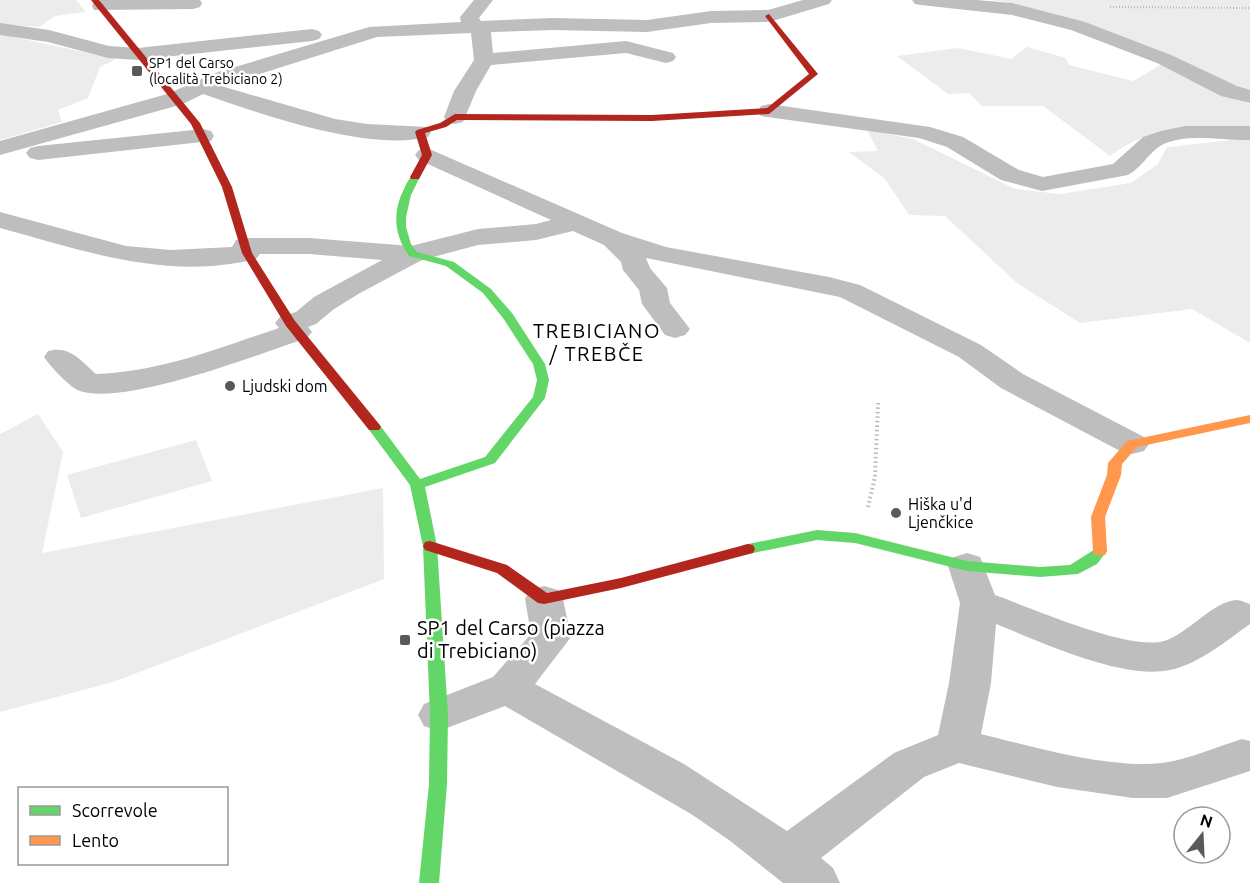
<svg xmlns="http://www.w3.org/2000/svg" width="1250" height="883" font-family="Ubuntu,sans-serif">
  <rect width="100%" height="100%" fill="#fff"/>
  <path fill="#ececec" d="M 0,0 L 76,0 L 86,12 L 55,16 L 39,27 L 0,24 Z
    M 989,0 L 1250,0 L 1250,91 L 1094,26 L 1007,2 Z
    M 0,34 L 116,59 L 100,67 L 88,98 L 58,110 L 62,122 L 0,140 Z
    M 1027,47 L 1066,58 L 1069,65 L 1133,81 L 1164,63 C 1192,80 1219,95 1250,104 L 1250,127 C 1193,133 1160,119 1110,156 L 1043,106 L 982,106 L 969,93 L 948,94 L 897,56 L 958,48 L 1011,59 Z
    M 867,130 L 913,139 L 1015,189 L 1060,194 L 1131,183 L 1158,164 L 1167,147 L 1250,138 L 1250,343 L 1192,309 L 1080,323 L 1017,283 L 945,216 L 909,215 L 885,179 L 849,152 L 878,151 Z
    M 38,414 L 63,452 L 42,553 L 383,488 L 384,579 L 113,682 L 0,712 L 0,434 Z
    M 196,440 L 212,481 L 81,518 L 67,475 Z"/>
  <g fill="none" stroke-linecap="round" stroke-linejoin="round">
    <path stroke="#b9b9b9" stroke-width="2" stroke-dasharray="1 2" stroke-linecap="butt" d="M 1110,7 L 1250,8"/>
    <path stroke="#b9b9b9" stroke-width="4" stroke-dasharray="1.5 3" stroke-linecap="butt" d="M 868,507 L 875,477 L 878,403"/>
    <path fill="#bebebe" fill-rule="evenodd" d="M 101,0 L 200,0 L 202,3 L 200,7 L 193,9 L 94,10 L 92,6 L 94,2 Z
      M 474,0 L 493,0 L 479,18 L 481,21 L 552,18 L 647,20 L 711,11 L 768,10 L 803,0 L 832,0 L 829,4 L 769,22 L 711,23 L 647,32 L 552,30 L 491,32 L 493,53 L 626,41 L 673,53 L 676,57 L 673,61 L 666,63 L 626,53 L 491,65 L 476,91 L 463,122 L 455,124 L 447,122 L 444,117 L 454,91 L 474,60 L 471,33 L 377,37 L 221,86 L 335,119 L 367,124 L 428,127 L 431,132 L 428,137 C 368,152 261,114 203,94 L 183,104 L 0,155 L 0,141 L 167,94 L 218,72 L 369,27 L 461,22 L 460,17 Z
      M 912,0 L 977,0 L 1012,3 L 1085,22 L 1171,55 L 1237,86 L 1250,90 L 1250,103 L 1221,96 L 1157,63 L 1071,30 L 1012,15 L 921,5 L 915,4 Z
      M 0,23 L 49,30 L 109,46 L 138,48 L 312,29 L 319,31 L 322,35 L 319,39 L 312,41 L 138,60 L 108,58 L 48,42 L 0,35 Z
      M 769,104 L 930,127 L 963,137 L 1019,170 L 1043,177 L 1113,164 L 1143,137 L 1161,131 L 1185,126 L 1250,126 L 1250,140 C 1223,141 1185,132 1160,146 C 1148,154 1141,168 1128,175 L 1042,191 L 1001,180 L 947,147 L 919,138 L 761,116 L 758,111 L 761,106 Z
      M 203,129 L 211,131 L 214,136 L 211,141 L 38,160 L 30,158 L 26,153 L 30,148 L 38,146 Z
      M 427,148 L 622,233 L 666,247 L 829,277 L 860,285 L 981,345 L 1023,374 L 1144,437 L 1149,444 L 1144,451 L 1132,454 L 1120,451 L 1001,388 L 959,357 L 840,297 L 646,258 L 650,268 L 667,288 L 670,303 L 690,329 L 685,335 L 675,338 L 665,335 L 642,304 L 639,290 L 623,270 L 621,262 L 604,245 L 573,231 L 536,240 L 478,245 L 422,260 L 360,293 L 334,309 L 316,324 L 308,327 L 312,332 L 307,338 C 259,354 126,406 80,391 C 70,388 50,366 44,357 L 48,351 C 70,345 81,361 96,374 C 160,372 219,348 279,328 L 275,323 L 280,317 L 296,312 L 314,297 L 382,260 L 309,254 L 260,254 L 256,259 C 167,281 85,251 0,228 L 0,212 L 126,246 L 171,250 L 232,247 L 236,240 L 245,238 L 309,238 L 411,246 L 478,229 L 536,224 L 551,220 L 419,160 L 415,155 L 419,150 Z
      M 967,553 L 980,557 L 995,595 C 1032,608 1128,651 1164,641 C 1188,634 1213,601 1237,600 C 1241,600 1246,603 1250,604 L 1250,624 C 1226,641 1199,664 1170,670 C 1122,680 1041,642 996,624 L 991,683 L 981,734 C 1034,747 1108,769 1162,763 C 1190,759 1216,747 1242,739 L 1250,741 L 1250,771 L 1167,798 L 1133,798 L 1057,787 L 959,763 L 924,777 L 821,858 L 833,868 L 840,883 L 783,883 L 729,840 L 691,814 L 505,706 L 439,731 L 424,726 L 418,715 L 424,704 L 493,677 L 531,634 L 525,599 L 530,590 L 544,586 L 558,590 L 563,599 L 571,637 L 535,684 L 684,764 L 787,831 L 894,753 L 938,735 L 949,683 L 960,603 L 948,566 L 954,557 Z"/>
    <path fill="#63d668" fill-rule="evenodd" d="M 415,174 L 420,177 L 411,195 L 406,217 L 406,227 L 411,244 L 417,252 L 454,262 L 491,289 L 512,313 L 545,364 L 549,380 L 545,398 L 495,463 L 425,487 L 437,546 L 448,715 L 447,784 L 439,883 L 419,883 L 429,784 L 430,715 L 423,546 L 410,485 L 367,427 L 374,423 L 379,424 L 420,479 L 485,457 L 533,397 L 537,380 L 533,364 L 503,318 L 483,293 L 446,266 L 409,256 C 394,235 392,212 404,189 C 407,183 409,177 415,174 Z
      M 817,530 L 855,533 L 967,561 L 1040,567 L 1070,565 L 1100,546 L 1105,547 L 1107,551 L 1097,564 L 1078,574 L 1040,577 L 967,571 L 855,543 L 817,540 L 748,554 L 743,553 L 741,549 L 743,545 L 748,544 Z"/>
    <path fill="#ff974d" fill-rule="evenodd" d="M 1250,415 L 1250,423 L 1137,447 L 1122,464 L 1121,475 L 1105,517 L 1107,551 L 1105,555 L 1095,555 L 1093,551 L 1091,517 L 1107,475 L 1108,463 L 1127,441 Z"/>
    <path fill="#b3261e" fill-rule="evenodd" d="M 91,0 L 99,0 L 200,123 L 232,187 L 252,253 L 295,321 L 379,424 L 381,427 L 379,430 L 369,430 L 286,326 L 242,253 L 222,187 L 191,124 Z
      M 769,14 L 818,74 L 769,114 L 652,121 L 457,120 L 446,127 L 425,133 L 432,155 L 419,179 L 411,179 L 410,177 L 422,155 L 415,132 L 417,130 L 440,123 L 455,114 L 652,115 L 767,108 L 809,74 L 765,16 Z
      M 430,541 L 507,565 L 547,593 L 621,578 L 748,544 L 753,545 L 755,549 L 753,553 L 621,588 L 544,604 L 538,603 L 497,573 L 425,550 L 423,546 L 425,542 Z"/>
  </g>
  <g fill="#595959" stroke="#fff" stroke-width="2">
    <rect x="131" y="65" width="12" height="12" rx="3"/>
    <circle cx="230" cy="386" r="6"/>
    <circle cx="896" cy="513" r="6"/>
    <rect x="399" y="634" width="12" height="12" rx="3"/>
  </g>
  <g text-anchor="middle" stroke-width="5" stroke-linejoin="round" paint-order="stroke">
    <g font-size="14" fill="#000" stroke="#fff" text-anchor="start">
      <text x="149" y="68">SP1 del Carso<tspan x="149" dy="16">(località Trebiciano 2)</tspan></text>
    </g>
    <g font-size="16" fill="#000" stroke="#fff" text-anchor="start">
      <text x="242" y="392">Ljudski dom</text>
      <text x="908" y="510">Hiška u'd<tspan x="908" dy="18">Ljenčkice</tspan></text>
    </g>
    <g font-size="20" letter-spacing="1.5" fill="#000" stroke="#fff">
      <text x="597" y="338">TREBICIANO<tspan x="597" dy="23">/ TREBČE</tspan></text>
    </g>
    <g font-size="20" fill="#000" stroke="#fff" text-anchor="start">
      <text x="417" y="635">SP1 del Carso (piazza<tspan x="417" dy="23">di Trebiciano)</tspan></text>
    </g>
  </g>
  <rect x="18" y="787" width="210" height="78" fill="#ffffff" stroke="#999999" stroke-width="1.5"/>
  <rect x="30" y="806" width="30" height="9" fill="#63d668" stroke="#999999" stroke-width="1.5"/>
  <text x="72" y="817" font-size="18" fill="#000000">Scorrevole</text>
  <rect x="30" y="836" width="30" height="9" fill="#ff974d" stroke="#999999" stroke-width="1.5"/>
  <text x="72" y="847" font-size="18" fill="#000000">Lento</text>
  <g transform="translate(1202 835) rotate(18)"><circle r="28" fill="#ffffff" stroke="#999999" stroke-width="1.5"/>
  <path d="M0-4.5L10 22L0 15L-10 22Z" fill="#595959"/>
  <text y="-9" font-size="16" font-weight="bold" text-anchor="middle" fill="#000000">N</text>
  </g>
</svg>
